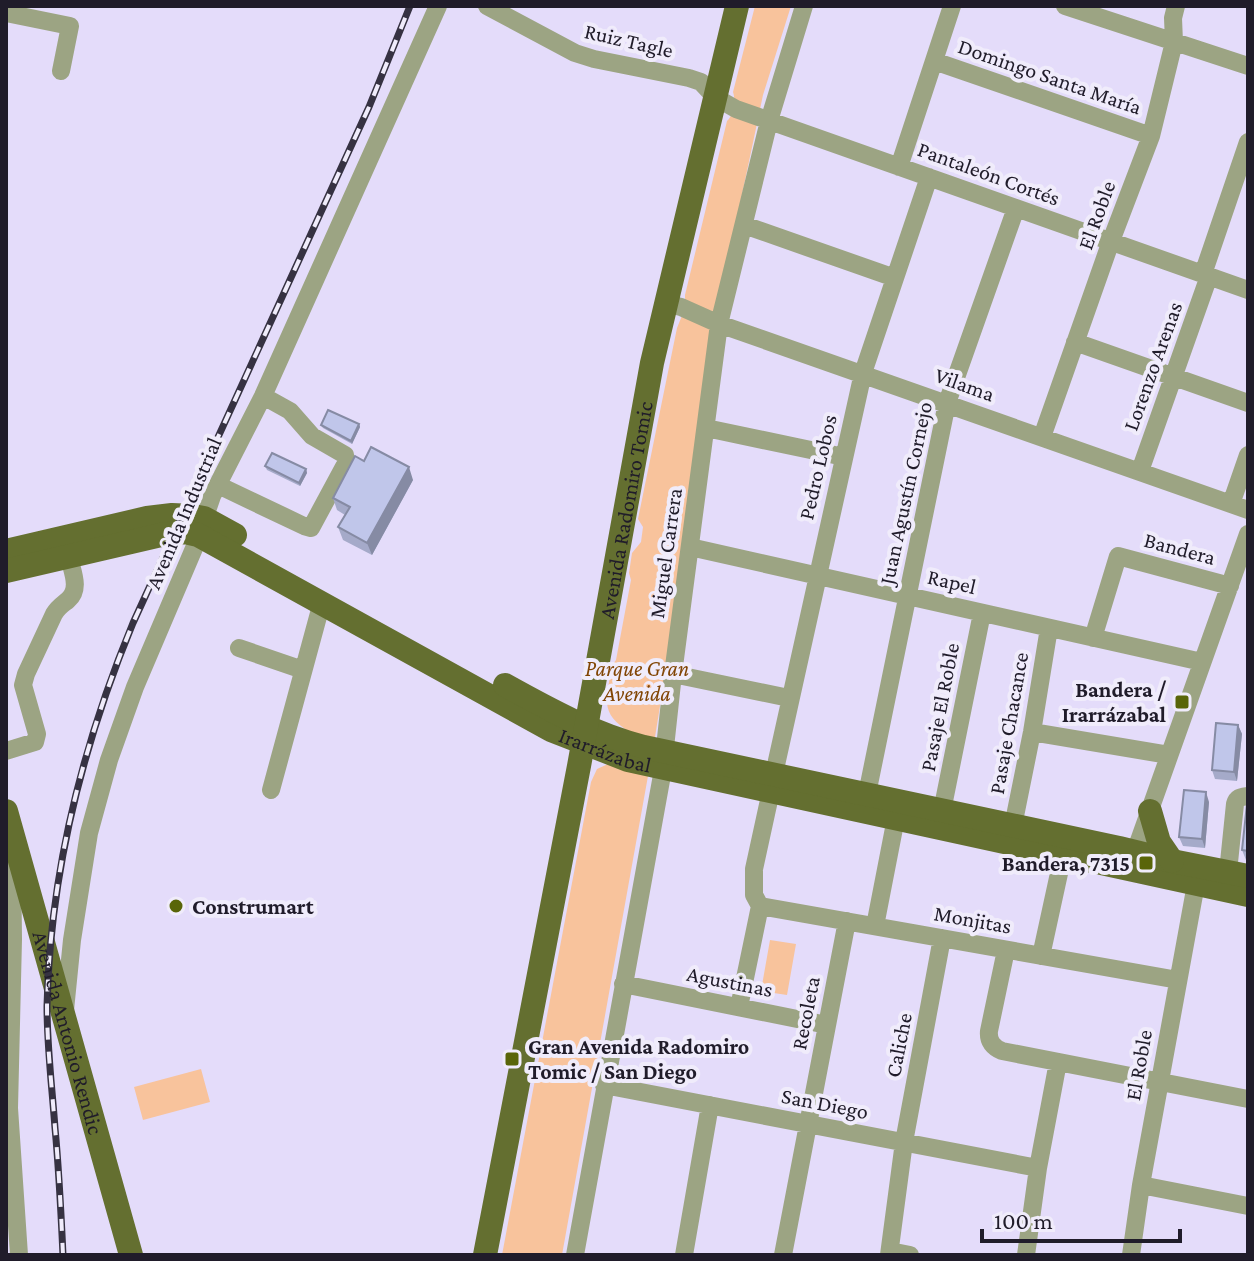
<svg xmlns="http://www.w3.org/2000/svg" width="1254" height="1261" font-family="'Crimson Pro',serif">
  <rect width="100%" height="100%" fill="#e4dcfa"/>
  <path fill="#f8c39c" d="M 755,6 L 791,6 L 763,95 L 715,323 L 686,546 L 655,737 C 644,740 634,736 625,729 C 598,711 608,694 612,665 L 616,660 L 631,580 L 629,573 L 632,553 L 641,542 L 643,527 L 638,519 L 677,328 L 685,308 L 685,295 L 727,121 C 734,115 736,101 733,92 Z
    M 608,764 L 648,776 L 562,1255 L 502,1255 L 591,782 L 597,769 Z
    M 770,940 L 796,944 L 787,995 L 761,991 Z
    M 201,1069 L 210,1102 L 143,1120 L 134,1087 Z"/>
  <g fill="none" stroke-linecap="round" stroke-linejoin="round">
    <path stroke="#9ca483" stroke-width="18" d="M 487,6 L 575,53 L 594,59 L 689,78 L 701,82 L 715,97 L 736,109 L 1248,290
      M 1065,6 L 1248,66
      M 6,13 L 70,26 L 61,71
      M 934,61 L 1151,136
      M 899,167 L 952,6
      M 744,225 L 895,278
      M 1203,274 L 1248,142
      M 665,303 L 681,307 L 719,324 L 1248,510
      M 1075,342 L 1248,403
      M 706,428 L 844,457
      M 1042,437 L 1111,241 L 1151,136 L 1174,42 L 1173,18 L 1176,6
      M 1140,471 L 1209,276
      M 218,485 L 304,526 L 311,528 L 346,463 L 345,455 L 312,436 L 290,411 L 263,396
      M 1231,504 L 1248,455
      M 690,547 L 1202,662
      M 1093,638 L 1118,556 L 1230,586
      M 239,648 L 303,670
      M 673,674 L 789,698
      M 1032,732 L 1169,755
      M 6,751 L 35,742 L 37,734 L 23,685 L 26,674 L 54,614 C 58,607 62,605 68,600 C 81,589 72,571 69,557
      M 774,774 L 863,373 L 929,177
      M 271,790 L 322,602
      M 867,794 L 947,403 L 1016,208
      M 942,811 L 982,613
      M 1013,826 L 1032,732 L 1049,628
      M 12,854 L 13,939 L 9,1108 L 19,1255
      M 1133,863 L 1135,852 L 1248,534
      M 1228,872 L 1235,804 C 1237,797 1241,797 1248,796
      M 760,906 L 1178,980
      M 875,926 L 896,818
      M 1006,950 L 989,1031 C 988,1041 993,1047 1002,1051 L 1248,1099
      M 1041,956 L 1063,855
      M 623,984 L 827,1025
      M 739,1007 L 760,906 L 754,895 L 754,869 L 771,791
      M 65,1010 L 72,940 L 89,833 L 109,760 L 135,687 L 195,546 L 212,496 L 263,396 L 438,6
      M 604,1085 L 1038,1168
      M 1141,1185 L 1248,1206
      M 890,1251 L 910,1255
      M 575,1255 L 662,775 L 673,674 L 719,324 L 769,121 L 804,6
      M 684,1255 L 710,1105
      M 783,1255 L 847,921
      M 889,1255 L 904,1142 L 942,938
      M 1026,1255 L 1038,1168 L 1058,1062
      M 1131,1255 L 1141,1185 L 1196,884"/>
    <g stroke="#646f30" stroke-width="24">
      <path d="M 6,551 L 147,518 L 172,515 L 193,516 L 204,518 L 235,535"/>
      <path id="s1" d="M 6,571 L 161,535 L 185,532 L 198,535 L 551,730 L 628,760 L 1248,895"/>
      <path d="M 505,685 C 550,710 594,734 644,747 L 1119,848 L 1172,861 L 1248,876"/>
      <path id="s2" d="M 6,811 L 131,1255"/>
      <path d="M 1150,811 L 1159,842 L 1172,861"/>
      <path id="s3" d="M 485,1255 L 579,766 L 652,363 L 737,6"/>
    </g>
    <g stroke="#363242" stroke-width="7">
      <path id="rail" d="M 63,1255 C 61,1212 59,1170 55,1128 C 52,1087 47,1047 47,1006 C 50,873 82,746 133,623 L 369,107 L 410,6"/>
    </g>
    <use href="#rail" stroke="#f0ecfb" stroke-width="4" stroke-dasharray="12" stroke-linecap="butt"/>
  </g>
  <path fill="#a5aac9" d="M 359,424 L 360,427 L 352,444 L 323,428 L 321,425 Z
    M 364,461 L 413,480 L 372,555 L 343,540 L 338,527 L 345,515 L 337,510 L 333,498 Z
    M 265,466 L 306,469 L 307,473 L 300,486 L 267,470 Z
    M 1238,725 L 1242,734 L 1237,781 L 1215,779 L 1212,770 Z
    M 1209,802 L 1205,848 L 1183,846 L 1179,837 Z
    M 1248,804 L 1248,860 L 1246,860 L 1242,850 Z"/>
  <path fill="#868ba4" d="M 359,424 L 360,427 L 352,444 L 351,441 Z
    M 409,467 L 413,480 L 372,555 L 367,543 Z
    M 306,469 L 307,473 L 300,486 L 299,483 Z
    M 1238,725 L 1242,734 L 1237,781 L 1234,772 Z
    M 1206,792 L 1209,802 L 1205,848 L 1202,839 Z"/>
  <path fill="#c0c6ea" stroke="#868ba4" stroke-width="2" d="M 328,410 L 359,424 L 351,441 L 321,425 Z
    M 371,447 L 409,467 L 367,543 L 338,527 L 350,507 L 333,498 L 355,456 L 364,461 Z
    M 272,453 L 306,469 L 299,483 L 265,466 Z
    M 1216,723 L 1238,725 L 1234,772 L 1212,770 Z
    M 1184,790 L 1206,792 L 1202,839 L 1179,837 Z
    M 1247,804 L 1248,804 L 1248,851 L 1242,850 Z"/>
  <g fill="#596509" stroke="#f0ecfb" stroke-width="3">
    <rect x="1174" y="694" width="16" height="16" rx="4"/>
    <rect x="1138" y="855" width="16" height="16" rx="4"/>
    <circle cx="176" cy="906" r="8"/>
    <rect x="504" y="1051" width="16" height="16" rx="4"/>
  </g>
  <g text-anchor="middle" stroke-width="8" stroke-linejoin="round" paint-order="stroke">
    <g font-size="22" fill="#201c2a" stroke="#f0ecfb">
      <text transform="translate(629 40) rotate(13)" y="8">Ruiz Tagle</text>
      <text transform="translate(1050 76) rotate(19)" y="8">Domingo Santa María</text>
      <text transform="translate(989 173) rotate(20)" y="8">Pantaleón Cortés</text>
      <text transform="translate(1096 215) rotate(-70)" y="8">El Roble</text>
      <text transform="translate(1152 366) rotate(-70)" y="8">Lorenzo Arenas</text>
      <text transform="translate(965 384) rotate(20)" y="8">Vilama</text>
      <text transform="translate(817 467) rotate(-77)" y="8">Pedro Lobos</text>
      <text transform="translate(905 493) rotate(-78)" y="8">Juan Agustín Cornejo</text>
      <text dy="8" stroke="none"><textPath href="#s3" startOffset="758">Avenida Radomiro Tomic</textPath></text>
      <text transform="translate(183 513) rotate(-67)" y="8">Avenida Industrial</text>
      <text transform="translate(1180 548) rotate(15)" y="8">Bandera</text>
      <text transform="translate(665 553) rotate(-82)" y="8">Miguel Carrera</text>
      <text transform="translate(952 581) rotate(13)" y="8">Rapel</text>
      <text transform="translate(939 707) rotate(-79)" y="8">Pasaje El Roble</text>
      <text transform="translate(1008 723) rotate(-80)" y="8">Pasaje Chacance</text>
      <text dy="8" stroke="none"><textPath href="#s1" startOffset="658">Irarrázabal</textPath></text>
      <text transform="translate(973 919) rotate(10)" y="8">Monjitas</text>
      <text transform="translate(730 981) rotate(11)" y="8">Agustinas</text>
      <text transform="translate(805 1013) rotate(-79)" y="8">Recoleta</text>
      <text dy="8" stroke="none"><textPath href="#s2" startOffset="230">Avenida Antonio Rendic</textPath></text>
      <text transform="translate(898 1045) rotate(-79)" y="8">Caliche</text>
      <text transform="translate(1138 1065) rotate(-80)" y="8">El Roble</text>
      <text transform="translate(825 1103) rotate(11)" y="8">San Diego</text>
    </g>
    <g font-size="22" font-style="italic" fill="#814504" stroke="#f0ecfb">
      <text x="637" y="676">Parque Gran<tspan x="637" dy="25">Avenida</tspan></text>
    </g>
    <g font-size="22" font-weight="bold" fill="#201c2a" stroke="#f0ecfb" text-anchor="end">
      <text x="1166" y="697">Bandera /<tspan x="1166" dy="25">Irarrázabal</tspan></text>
      <text x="1130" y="871">Bandera, 7315</text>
      <text x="192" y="914" text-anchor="start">Construmart</text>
      <text x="528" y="1054" text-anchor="start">Gran Avenida Radomiro<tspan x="528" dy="25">Tomic / San Diego</tspan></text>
    </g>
  </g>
  <rect width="1254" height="1261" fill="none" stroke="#201c2a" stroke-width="16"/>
  <path d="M982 1229v12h198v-12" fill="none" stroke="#201c2a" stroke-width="4"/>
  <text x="994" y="1229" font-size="24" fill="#201c2a" stroke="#f0ecfb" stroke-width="6" paint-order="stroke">100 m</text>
</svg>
